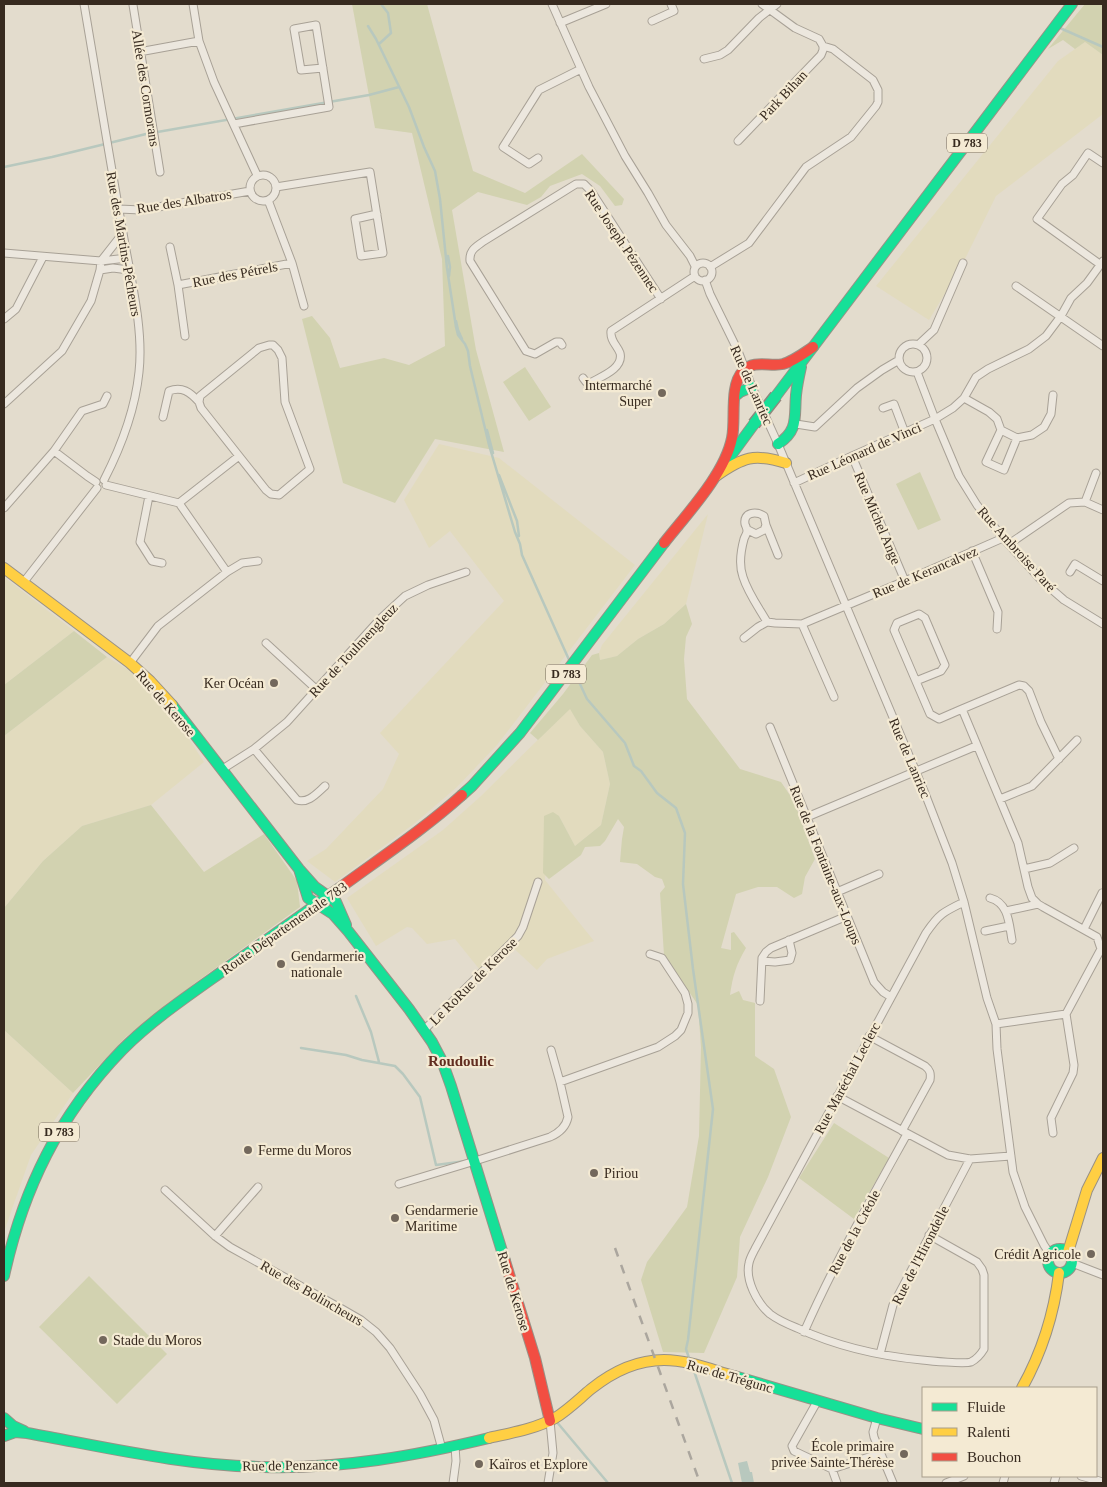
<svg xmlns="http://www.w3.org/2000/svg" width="1107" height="1487" font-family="'Times New Roman',serif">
  <rect width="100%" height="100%" fill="#e3dccd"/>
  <path fill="#e2dbbe" d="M 1085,42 L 1103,55 L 1103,114 L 996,196 L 962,265 L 929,320 L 876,286 L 1058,61 Z
    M 439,444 L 499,458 L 635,565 L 497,745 L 457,787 L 415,823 L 335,882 L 307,861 L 326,849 L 383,789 L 399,754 L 380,733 L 504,601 L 450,531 L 429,548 L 404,500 Z
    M 708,514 L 686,604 L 664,624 L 638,639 L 617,656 L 600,660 L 599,653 L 602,645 Z
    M 4,577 L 74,631 L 4,685 Z
    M 107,657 L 130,671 L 155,697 L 181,727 L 204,762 L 151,805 L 82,826 L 43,861 L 4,908 L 4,736 Z
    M 570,708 L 580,726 L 603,752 L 610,784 L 601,825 L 575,846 L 559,816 L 546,864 L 545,880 L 594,941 L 547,959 L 537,970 L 507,942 L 480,970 L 455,939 L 427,944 L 412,928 L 407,927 L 376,946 L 347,898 L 443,830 L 481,796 Z
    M 4,1030 L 73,1093 L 31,1155 L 4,1232 Z"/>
  <path fill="#d2d2b0" d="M 352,4 L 427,4 L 473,171 L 525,193 L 582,154 L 624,199 L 622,205 L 615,206 L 600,186 L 582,174 L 550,186 L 541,197 L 527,205 L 478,192 L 452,210 L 476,350 L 504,452 L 435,439 L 395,503 L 343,483 L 302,319 L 312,316 L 330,338 L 340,368 L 384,358 L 409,365 L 445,346 L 442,259 L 412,133 L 375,128 Z
    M 1085,4 L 1103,4 L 1103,55 L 1085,42 L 1075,49 L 1063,40 L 1048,49 Z
    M 525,367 L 551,407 L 529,421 L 503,382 Z
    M 920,472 L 941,520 L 918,530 L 896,484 Z
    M 686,604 L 692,624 L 686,637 L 684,659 L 687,699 L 740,769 L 781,782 L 794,801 L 815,859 L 805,877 L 802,894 L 794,898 L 777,887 L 758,887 L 736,894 L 721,948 L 731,950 L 731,933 L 734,932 L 746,948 C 736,965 733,975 730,995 L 739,991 L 743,1000 L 755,1003 L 755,1056 L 774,1069 L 791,1117 L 768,1177 L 740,1237 L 737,1277 L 704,1353 L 663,1352 L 641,1280 L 647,1262 L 687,1207 L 699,1136 L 701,1047 L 698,1005 L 664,955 L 660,893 L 665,887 L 662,879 L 655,877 L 637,864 L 620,862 L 622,839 L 624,827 L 618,819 L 605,841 L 600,846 L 585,847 L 581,855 L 549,879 L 543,873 L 544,816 L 553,812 L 559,816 L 575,846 L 601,825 L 610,784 L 603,752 L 580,726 L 570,709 L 538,740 L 530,733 L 563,694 L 592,655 L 599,653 L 600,660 L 617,656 L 638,639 L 664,624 Z
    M 74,631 L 107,657 L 4,736 L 4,685 Z
    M 151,805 L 204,872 L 264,834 L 297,881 L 300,907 L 195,983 L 126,1037 L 73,1093 L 4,1030 L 4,908 L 43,861 L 82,826 Z
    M 834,1123 L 889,1158 L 854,1219 L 799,1178 Z
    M 89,1276 L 167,1354 L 117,1404 L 39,1327 Z"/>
  <path fill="#b8c8be" d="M 747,1461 L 750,1472 L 752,1472 L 754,1483 L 742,1483 L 738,1463 Z"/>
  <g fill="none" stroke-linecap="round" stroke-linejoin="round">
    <path stroke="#b8c8be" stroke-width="2.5" d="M 368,26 L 376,39 L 409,107 L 424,147 L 435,171 L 440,199 L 447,268 L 456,327 L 458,335 L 465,344 L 468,351 L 470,366 L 489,445 L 515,532 L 520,544 L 522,555 L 570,662
      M 1060,28 L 1103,47
      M 379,44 L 391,33 L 388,13 L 381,4
      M 4,167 L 52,157 L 146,134 L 369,95 L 399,87
      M 448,256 L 450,267 L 449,276
      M 456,321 L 458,330 L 462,339
      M 487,430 L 493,453
      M 499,475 L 517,521 L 519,536
      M 573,669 L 587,699 L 625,743 L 634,766 L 641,771 L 657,793 L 676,808 L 685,833 L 683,884 L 693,969 L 713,1109 L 688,1340 L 686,1349 L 690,1361
      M 356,996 L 371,1032 L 379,1062
      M 301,1048 L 346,1055 L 362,1060 L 395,1066 L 403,1074 L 420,1097 L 436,1165 L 466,1161
      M 693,1368 L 732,1483
      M 556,1421 L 608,1483"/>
    <g stroke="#a8a196" stroke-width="9">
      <path id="street" d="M 84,4 C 97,80 109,156 123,233 C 130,276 144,328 139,372 C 135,411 122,445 104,480
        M 193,4 L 199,41 L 214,82 L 257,175
        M 552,4 L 589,87 L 625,156 L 648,193 L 666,225 L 690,256 L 695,266
        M 762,4 L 795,28 L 819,39 L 823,46
        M 133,5 L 160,172
        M 652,21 L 674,11 L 671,4
        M 560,23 L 606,4
        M 139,52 L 199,41
        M 704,59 L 720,55 L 728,50 L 759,18 L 777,4
        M 234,124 L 329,107 L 316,25 L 294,29 L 301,70 L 323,68
        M 738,141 L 821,55 L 823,50 L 823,46
        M 538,158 L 529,164 L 503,147 L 539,90 L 581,69
        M250 188a13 13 0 1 1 26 0a13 13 0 1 1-26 0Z
        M 276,187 L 370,172 L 383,253 L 361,256 L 355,219 L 377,214
        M 268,200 L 292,263 L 304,306
        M 119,209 L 141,210 L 250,191
        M 170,247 L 178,285 L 185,336
        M 4,253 L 101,261 L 127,258
        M694 272a9 9 0 1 1 18 0a9 9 0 1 1-18 0Z
        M 1101,265 L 1037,219 L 1062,184 L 1073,175 L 1088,153 L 1103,163
        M 710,267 L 749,243 L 806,167 L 851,137 L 876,106 L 878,102 L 878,90 L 873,80 L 833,49 L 823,46
        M 100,270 L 113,268 L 129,270
        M 705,280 L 710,294 L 738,351 L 752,387 L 778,444 L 924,791 L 952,863 L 964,902 L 987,998 L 996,1024 L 997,1049 L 1013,1172 L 1025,1207 L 1044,1245 L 1050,1254
        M 178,285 L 292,263
        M 1016,286 L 1103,346
        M 4,319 L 16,309 L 43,257
        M899 358a14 14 0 1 1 28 0a14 14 0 1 1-28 0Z
        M 269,345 L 273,345 L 278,350 L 282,358 L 285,402 L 310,469 L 279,495 L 271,494 L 266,490 L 201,408 L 199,402 L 200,396 L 259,348 Z
        M 562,345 L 560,342 L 556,342 L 535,354 L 526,351 L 470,261 C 469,250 476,247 484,241 L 576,184 L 584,184 L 591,191 L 661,299
        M 918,345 L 934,330 L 963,263
        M 917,372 L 935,419 L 959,476 L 977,505 L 1003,538 L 1041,580 L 1064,600 L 1103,624
        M 583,378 L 586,382 L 590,383 C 600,377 624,369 620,353 C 617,345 610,341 611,331 L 695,276
        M 964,398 L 989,412 L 997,419 L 1001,430 L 1017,438 L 1032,435 L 1044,427 L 1051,414 L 1053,395
        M 4,404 L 62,351 L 91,301 L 100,270 L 101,261 L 123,233
        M 883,408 L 894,404 L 905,433
        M 163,417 L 169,391 C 182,386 190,392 199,402
        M 796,424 L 815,427 L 857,388 L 882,370 L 899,360
        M 1001,430 L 986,462 L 1004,470 L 1017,438
        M 852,456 L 905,581
        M 96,482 L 87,476 L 54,451 L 82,411 L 103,404 L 107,396
        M 794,483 L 852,456 L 935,419 L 953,408 L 964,398 L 976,377 L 988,369 L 1029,349 L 1046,336 L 1061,316 L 1071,298 L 1087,283 L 1103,261
        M 106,485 L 179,503 L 227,572
        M 149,496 L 140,542 L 152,561 L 162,563
        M 1085,502 L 1096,473
        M 179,503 L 239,456
        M 4,508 L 54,451
        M 766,525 L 778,555
        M 748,530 L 756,534 L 764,530 L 766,525 L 764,516 C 756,511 743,512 745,524 C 746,527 747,528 747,531 C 747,534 745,536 744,539 C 741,550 739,566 743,577 C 748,593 759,608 767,622
        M 1009,544 L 1069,503 L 1085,502 L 1103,510
        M 972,551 L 998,612 L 997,629
        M 1070,572 L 1075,564 L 1103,581
        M 23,583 L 97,488
        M 802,624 L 834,697
        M 744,638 L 758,627 L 767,622 L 775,623 L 802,624 L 905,581 L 1003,538
        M 266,643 L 316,689
        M 130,663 L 158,626 L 227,572 L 242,563 L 258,561
        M 916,681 L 941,671 L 945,665 L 925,618 L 919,614 L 897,623 L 894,630 L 930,714 L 939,719 L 962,709 L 1018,843 L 1028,887 L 1032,898 L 1038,904 L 1043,907 L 1097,937 L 1101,949 L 1066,1014
        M 962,709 L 1019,685 L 1024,686 L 1029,691 L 1041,722 L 1059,759
        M 770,727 L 874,982 L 883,992 L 891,997
        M 254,749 L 297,800 C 308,804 317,793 325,786
        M 221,770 L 254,749 L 287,722 L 380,619 L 405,596 L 428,585 L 466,572
        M 1000,799 L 1032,786 L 1077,740
        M 807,817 L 976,746
        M 1024,869 L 1050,863 L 1074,848
        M 837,892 L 879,874
        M 990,898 C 1009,903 1009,924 1012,940
        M 1006,911 L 1038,904
        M 1084,929 L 1102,893
        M 985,931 L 1009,926
        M 762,961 L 775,962 L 790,960 L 792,953 L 789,940
        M 760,1001 L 762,958 L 766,952 L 771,948 L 847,916
        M 996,1024 L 1066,1014
        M 424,1030 L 518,936 L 523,927 L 538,882
        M 869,1036 L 925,1066 C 930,1070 931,1073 930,1080 L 902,1131
        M 560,1082 L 658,1047 L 675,1036 L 681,1030 L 688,1013 L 688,1004 L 685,993 L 662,958 L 650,954
        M 837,1096 L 948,1155 L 970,1159 L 1011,1156
        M 1053,1133 L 1051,1118 L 1073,1073 L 1074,1065 L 1066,1014
        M 399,1184 L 475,1161 L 550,1137 C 559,1133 566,1127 568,1117 L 560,1082 L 551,1050
        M 165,1190 L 215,1236 L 230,1247 L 342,1309 L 361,1320 L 376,1332 L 390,1348 L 420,1394 L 434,1420 L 442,1449
        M 929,1235 L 977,1262 L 982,1269 L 984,1275 L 984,1349 C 981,1354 977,1359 971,1362 C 965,1364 930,1361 922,1360 C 879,1356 836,1346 797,1328 C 787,1324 778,1320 770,1314 C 757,1303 745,1280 749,1263 C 750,1258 753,1253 755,1249 L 926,933 C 939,914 943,912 964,902
        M 215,1236 L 258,1187
        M 1072,1263 L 1103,1275
        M 804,1332 C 834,1264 871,1199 907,1134
        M 880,1354 L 893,1305 L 970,1159
        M 818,1400 L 792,1446 L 794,1451 L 832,1469 L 881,1453
        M 877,1418 L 873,1432 L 874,1437 L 893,1483
        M 832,1469 L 837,1483
        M 1081,1476 L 1103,1482
        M 453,1483 L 456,1461 L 455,1446
        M 548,1483 L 553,1453 L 550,1421
        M 946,1483 L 964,1476
        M 1003,1483 L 1005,1476
        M 1054,1483 L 1056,1476"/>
    </g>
    <g stroke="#989186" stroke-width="12">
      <path id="fast" d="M 735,396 L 740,392 L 752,387
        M 776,396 L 1072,4
        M 778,444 C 799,430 794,417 796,395 C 797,385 799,376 801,367
        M 729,458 L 754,424
        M 172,705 L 299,869 L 315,887 L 336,902 L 346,925
        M 462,795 L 472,786 L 520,733 L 664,543
        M 299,869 L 308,898 L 333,914 L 348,931 L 409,1009 L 432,1042 L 442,1061 L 451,1086 L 505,1261
        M1048 1261a12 12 0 1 1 24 0a12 12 0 1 1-24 0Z
        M 4,1276 C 23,1189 59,1115 122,1050 C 151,1021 186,997 220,973 C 261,944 301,915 341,887
        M 734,1376 L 877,1418 L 923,1429
        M 4,1418 L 13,1426 L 24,1431
        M 4,1436 L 15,1432 L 27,1433 C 105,1447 184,1466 264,1467 C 341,1469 415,1456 489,1438"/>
    </g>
    <g stroke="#989186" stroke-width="12">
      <path id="slow" d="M 716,476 C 743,457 754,453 786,463
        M 4,568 L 130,663 L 150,681 L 172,705
        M 1068,1252 L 1087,1190 L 1103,1158
        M 1022,1388 C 1042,1352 1054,1314 1059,1273
        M 489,1438 C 511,1433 535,1429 555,1418 C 568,1410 579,1399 591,1389 C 611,1373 637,1360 664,1360 C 688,1360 712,1370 734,1376"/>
    </g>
    <g stroke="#989186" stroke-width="12">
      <path id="jam" d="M 664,543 C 686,515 725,474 732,438 C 736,419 729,386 743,371 C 754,359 770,367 783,364 C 794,361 804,353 813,347
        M 341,887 C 382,857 424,829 462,795
        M 505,1261 L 535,1358 L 550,1421"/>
    </g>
    <use href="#street" stroke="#ece7de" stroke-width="7"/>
    <use href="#fast" stroke="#16e098" stroke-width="10"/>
    <use href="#slow" stroke="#ffcf43" stroke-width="10"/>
    <use href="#jam" stroke="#f24e42" stroke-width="10"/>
    <path stroke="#aba69e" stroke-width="2.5" stroke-dasharray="9 9" stroke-linecap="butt" d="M 615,1248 L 700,1483"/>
    <g stroke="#8e877d" stroke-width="14" stroke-linecap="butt">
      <path id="fast-bridge" d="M 754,424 L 776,396"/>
    </g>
    <use href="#fast-bridge" stroke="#16e098" stroke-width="11"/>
  </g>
  <g fill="#73685c" stroke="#f4ead3" stroke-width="2">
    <circle cx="662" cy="393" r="5"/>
    <circle cx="274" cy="683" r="5"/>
    <circle cx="281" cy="964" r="5"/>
    <circle cx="248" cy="1150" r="5"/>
    <circle cx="594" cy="1173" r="5"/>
    <circle cx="395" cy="1218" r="5"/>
    <circle cx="1091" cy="1254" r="5"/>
    <circle cx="103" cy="1340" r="5"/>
    <circle cx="904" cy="1454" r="5"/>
    <circle cx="479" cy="1464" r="5"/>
  </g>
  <g text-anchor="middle" stroke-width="4.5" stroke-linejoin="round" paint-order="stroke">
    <g fill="#f4ead3" stroke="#706455" stroke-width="1">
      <rect x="947" y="133.5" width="40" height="19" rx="4"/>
      <rect x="546" y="664.5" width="40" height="19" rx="4"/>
      <rect x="39" y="1122.5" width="40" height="19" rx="4"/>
    </g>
    <g font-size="12" font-weight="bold" fill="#372a1f">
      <text x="967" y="147">D 783</text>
      <text x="566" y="678">D 783</text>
      <text x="59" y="1136">D 783</text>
    </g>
    <g font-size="14" fill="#372a1f" stroke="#f4ead3">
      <text transform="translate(146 88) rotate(81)" y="5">Allée des Cormorans</text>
      <text transform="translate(783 95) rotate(-47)" y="5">Park Bihan</text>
      <text transform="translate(184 201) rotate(-9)" y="5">Rue des Albatros</text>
      <text transform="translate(622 241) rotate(56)" y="5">Rue Joseph Pézennec</text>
      <text transform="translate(124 244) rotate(80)" y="5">Rue des Martins-Pêcheurs</text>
      <text transform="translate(235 274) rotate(-11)" y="5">Rue des Pétrels</text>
      <text transform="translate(752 385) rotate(66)" y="5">Rue de Lanriec</text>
      <text transform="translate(864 451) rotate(-24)" y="5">Rue Léonard de Vinci</text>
      <text transform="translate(878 518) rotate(67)" y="5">Rue Michel Ange</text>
      <text transform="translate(1017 549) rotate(48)" y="5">Rue Ambroise Paré</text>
      <text transform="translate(925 572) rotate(-23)" y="5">Rue de Kerancalvez</text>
      <text transform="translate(353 650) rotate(-47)" y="5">Rue de Toulmengleuz</text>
      <text transform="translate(166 703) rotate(49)" y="5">Rue de Kerose</text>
      <text transform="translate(910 758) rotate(67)" y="5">Rue de Lanriec</text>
      <text transform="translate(826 865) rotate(68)" y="5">Rue de la Fontaine-aux-Loups</text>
      <text transform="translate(284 928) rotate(-35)" y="5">Route Départementale 783</text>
      <text transform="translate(473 981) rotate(-45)" y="5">Le RoRue de Kerose</text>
      <text transform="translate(847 1078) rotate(-62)" y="5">Rue Maréchal Leclerc</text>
      <text transform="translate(854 1232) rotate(-62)" y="5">Rue de la Créole</text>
      <text transform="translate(920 1255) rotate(-63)" y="5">Rue de l'Hirondelle</text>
      <text transform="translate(514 1291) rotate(73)" y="5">Rue de Kerose</text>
      <text transform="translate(312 1293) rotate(30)" y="5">Rue des Bolincheurs</text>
      <text transform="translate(730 1376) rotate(16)" y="5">Rue de Trégunc</text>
      <text transform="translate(290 1465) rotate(-1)" y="5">Rue de Penzance</text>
    </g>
    <g font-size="14" fill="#372a1f" stroke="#f4ead3" text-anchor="start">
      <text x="652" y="390" text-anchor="end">Intermarché<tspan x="652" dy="16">Super</tspan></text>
      <text x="264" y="688" text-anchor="end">Ker Océan</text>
      <text x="291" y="961">Gendarmerie<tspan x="291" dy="16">nationale</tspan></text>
      <text x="258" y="1155">Ferme du Moros</text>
      <text x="604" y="1178">Piriou</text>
      <text x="405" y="1215">Gendarmerie<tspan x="405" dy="16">Maritime</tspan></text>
      <text x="1081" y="1259" text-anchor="end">Crédit Agricole</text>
      <text x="113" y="1345">Stade du Moros</text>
      <text x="894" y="1451" text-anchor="end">École primaire<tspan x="894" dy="16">privée Sainte-Thérèse</tspan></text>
      <text x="489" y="1469">Kaïros et Explore</text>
    </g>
    <g font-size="15" font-weight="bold" fill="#612d20" stroke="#f4ead3">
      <text x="461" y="1066">Roudoulic</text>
    </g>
  </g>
  <rect width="1107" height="1487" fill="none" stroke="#372a1f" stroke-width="10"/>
  <rect x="922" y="1387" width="175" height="90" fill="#f4ead3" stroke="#a89d8b"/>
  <rect x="932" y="1403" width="25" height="8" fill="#16e098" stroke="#a89d8b"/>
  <text x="967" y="1412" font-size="15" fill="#372a1f">Fluide</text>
  <rect x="932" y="1428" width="25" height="8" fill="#ffcf43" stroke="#a89d8b"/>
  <text x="967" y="1437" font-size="15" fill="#372a1f">Ralenti</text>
  <rect x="932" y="1453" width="25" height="8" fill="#f24e42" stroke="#a89d8b"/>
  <text x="967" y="1462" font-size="15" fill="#372a1f">Bouchon</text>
</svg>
